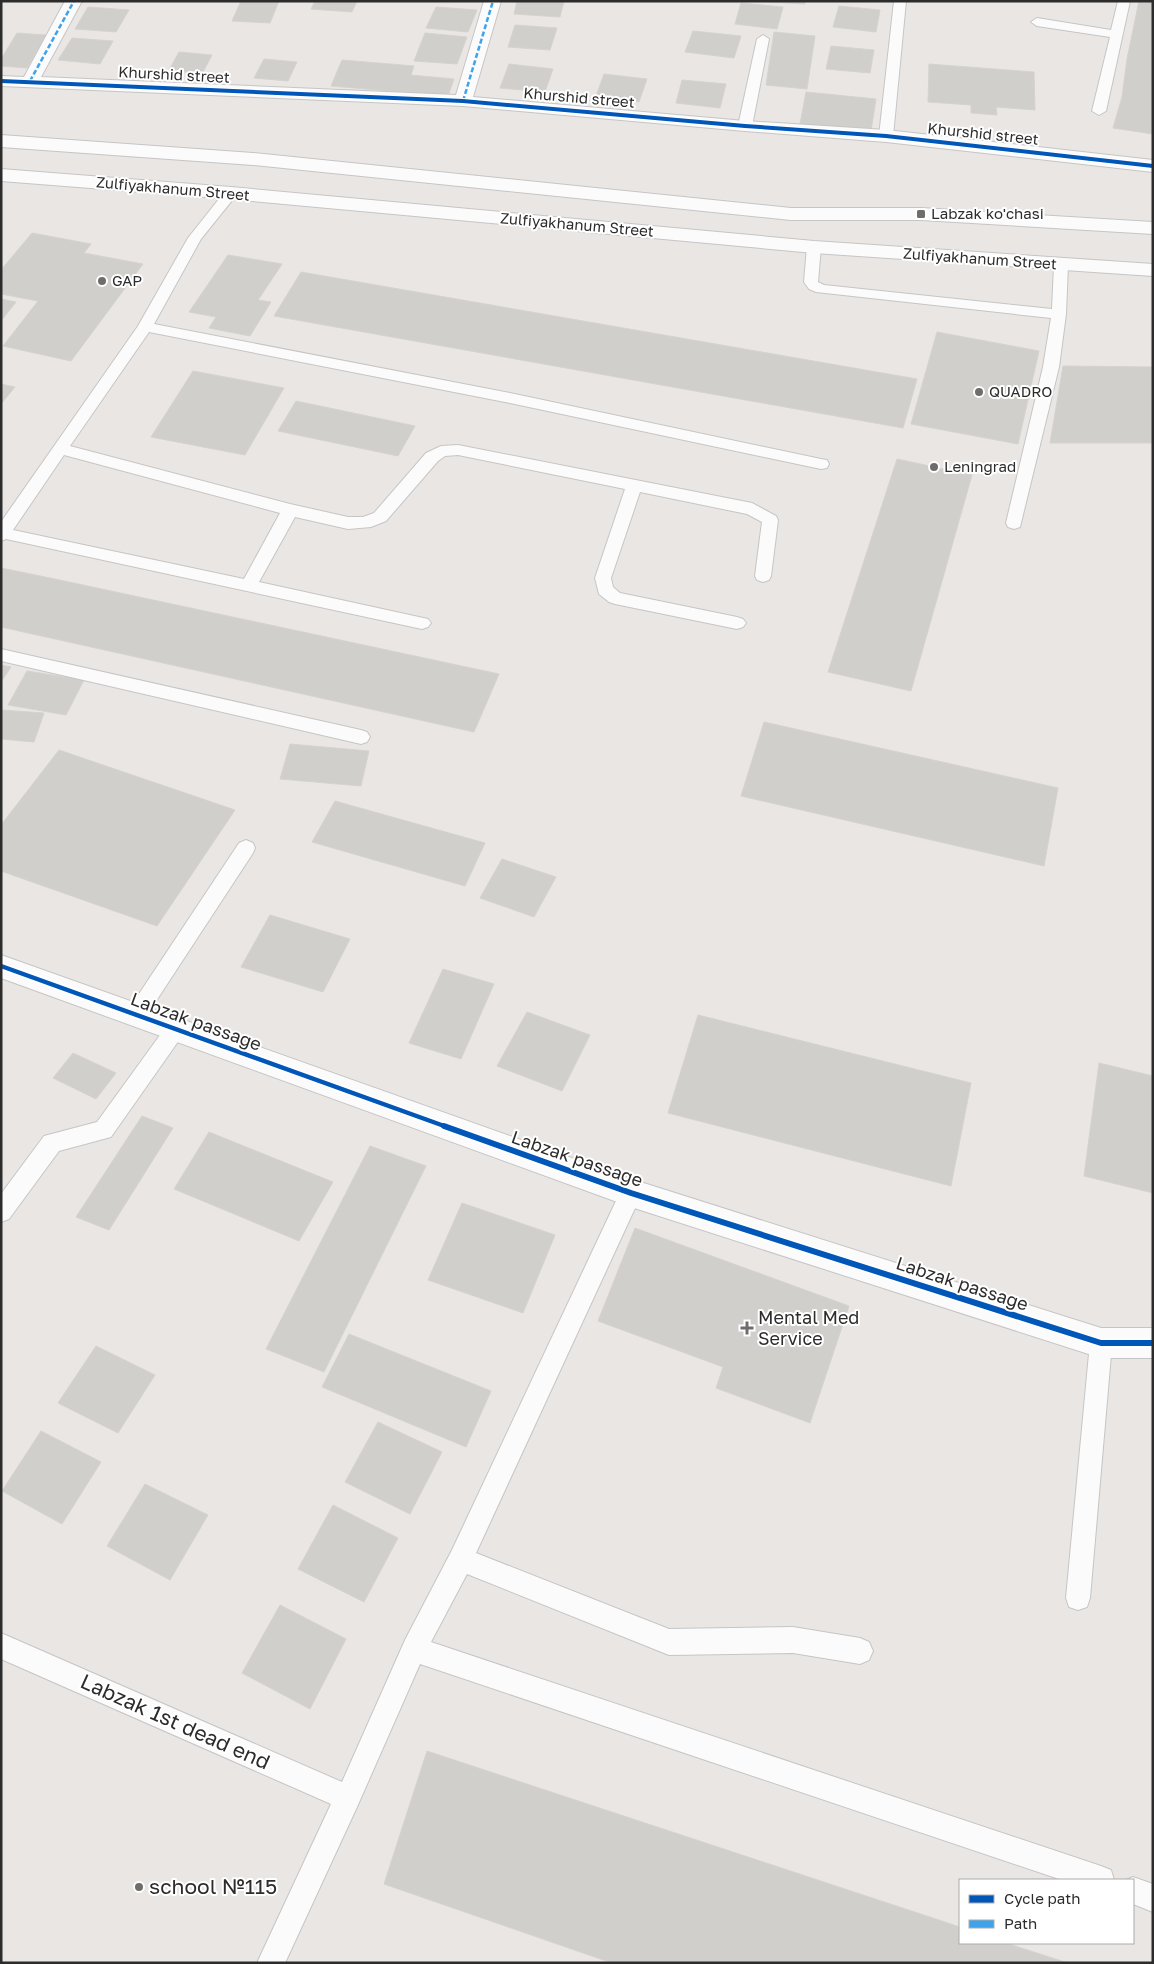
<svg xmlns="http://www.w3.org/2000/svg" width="1154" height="1964" font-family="'Golos Text',sans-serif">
  <rect width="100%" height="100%" fill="#eae6e3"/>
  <path fill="#d1cfcc" stroke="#d5d2cf" d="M 241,1 L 279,1 L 270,23 L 232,21 Z
    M 315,1 L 357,1 L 352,12 L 311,9 Z
    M 517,1 L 564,1 L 560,17 L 514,14 Z
    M 757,1 L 804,1 L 805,4 Z
    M 1139,1 L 1153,1 L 1153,134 L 1113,128 L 1122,97 L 1127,59 Z
    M 741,3 L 783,7 L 777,29 L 735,24 Z
    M 839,6 L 880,10 L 876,32 L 833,27 Z
    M 88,7 L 129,10 L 116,32 L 75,29 Z
    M 436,7 L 477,10 L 468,32 L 426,28 Z
    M 515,25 L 557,28 L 550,50 L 508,47 Z
    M 693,31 L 741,36 L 734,58 L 685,52 Z
    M 774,32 L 815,36 L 807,89 L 766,85 Z
    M 17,33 L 46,35 L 27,68 L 1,66 L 1,59 Z
    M 425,33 L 467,37 L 457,64 L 414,61 Z
    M 72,38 L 113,41 L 100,64 L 58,60 Z
    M 831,46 L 874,50 L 870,73 L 826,69 Z
    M 179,52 L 212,55 L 202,74 L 169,70 Z
    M 264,59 L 297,62 L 288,81 L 254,78 Z
    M 342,60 L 414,66 L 411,75 L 454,79 L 448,96 L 331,86 Z
    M 509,64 L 553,69 L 545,92 L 500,88 Z
    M 929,64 L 1034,72 L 1035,110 L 996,107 L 997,115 L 971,113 L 971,105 L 928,102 Z
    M 604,74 L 647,79 L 639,102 L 596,96 Z
    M 682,80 L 726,84 L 720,108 L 676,103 Z
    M 806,92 L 876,99 L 871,131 L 800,124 Z
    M 32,233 L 91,244 L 84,253 L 143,264 L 71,361 L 3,346 L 38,301 L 1,294 L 1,270 Z
    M 228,255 L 282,264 L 258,300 L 271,302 L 250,336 L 209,328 L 216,317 L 189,312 Z
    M 301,272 L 917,379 L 903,428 L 274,316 Z
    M 1,299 L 16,302 L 1,321 Z
    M 937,332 L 1039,351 L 1018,444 L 911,424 Z
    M 1063,366 L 1153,367 L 1153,443 L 1050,443 Z
    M 193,371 L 284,388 L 245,455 L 151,437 Z
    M 1,384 L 15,387 L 1,404 Z
    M 296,401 L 415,426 L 398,456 L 278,431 Z
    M 897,459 L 972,475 L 911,691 L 828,672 Z
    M 1,568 L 55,579 L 499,674 L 474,732 L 1,627 Z
    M 1,665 L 11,667 L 1,682 Z
    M 27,671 L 84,680 L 66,715 L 8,705 Z
    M 1,710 L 44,713 L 34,742 L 1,739 Z
    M 764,722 L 1058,788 L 1044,866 L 741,796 Z
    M 290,744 L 369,751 L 361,786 L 280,779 Z
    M 59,750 L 235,810 L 157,926 L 1,871 L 1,825 Z
    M 335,801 L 485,843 L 465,886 L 312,842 Z
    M 502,859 L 556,877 L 534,917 L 480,898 Z
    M 270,915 L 350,939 L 323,992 L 241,967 Z
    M 443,969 L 494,984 L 461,1059 L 409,1043 Z
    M 527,1012 L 590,1035 L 562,1091 L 497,1066 Z
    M 698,1015 L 971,1083 L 951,1186 L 668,1113 Z
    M 73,1053 L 116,1073 L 96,1099 L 53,1078 Z
    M 1099,1063 L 1153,1076 L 1153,1193 L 1084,1176 Z
    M 142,1116 L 173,1128 L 109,1230 L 76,1217 Z
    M 209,1132 L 333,1182 L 299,1241 L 174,1189 Z
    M 370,1146 L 426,1166 L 324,1372 L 266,1349 Z
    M 462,1203 L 555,1235 L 523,1313 L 428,1280 Z
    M 635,1228 L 849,1306 L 810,1423 L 716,1388 L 723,1367 L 598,1321 Z
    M 349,1334 L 491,1391 L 466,1447 L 322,1387 Z
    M 96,1346 L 155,1375 L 118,1433 L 58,1403 Z
    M 378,1422 L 442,1452 L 410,1514 L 345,1482 Z
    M 41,1431 L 101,1462 L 62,1524 L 2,1491 Z
    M 145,1484 L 208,1515 L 170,1580 L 107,1546 Z
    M 333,1505 L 398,1538 L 364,1602 L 298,1569 Z
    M 280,1605 L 346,1639 L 310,1709 L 242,1673 Z
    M 427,1751 L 960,1927 L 960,1943 L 1006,1943 L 1068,1963 L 612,1963 L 384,1884 Z"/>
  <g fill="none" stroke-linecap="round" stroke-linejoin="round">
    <g stroke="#c6c5c5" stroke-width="2">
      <path id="service" d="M 894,1 L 906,1 L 893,136 L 886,140 L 879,136 Z
        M 1118,1 L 1130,1 L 1106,111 L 1099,115 L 1092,111 L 1110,37 L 1037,26 L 1031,22 L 1037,18 L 1111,30 Z
        M 763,35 L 769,39 L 752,126 L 745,130 L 738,126 L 757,39 Z
        M 231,189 L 238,193 L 201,239 L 154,324 L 510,393 L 821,459 L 827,460 L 829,464 L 827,468 L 821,469 L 510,403 L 149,332 L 70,446 L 290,504 L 348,517 L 363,517 L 374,513 L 426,453 L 441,446 L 458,445 L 752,503 L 776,516 L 778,520 L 771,576 L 769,580 L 763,582 L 757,580 L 755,576 L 762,522 L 747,514 L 640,492 L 611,578 L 613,587 L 620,593 L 737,617 L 743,619 L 746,623 L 743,627 L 737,629 L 615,604 L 609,602 L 599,594 L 595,578 L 625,489 L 458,455 L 445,456 L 438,461 L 386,521 L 371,527 L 348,529 L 295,517 L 259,582 L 428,619 L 431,623 L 428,627 L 422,629 L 6,539 L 1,541 L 1,522 L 138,326 L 188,238 L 226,190 ZM 64,455 L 280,513 L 244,579 L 13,530 Z
        M 814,243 L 819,244 L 821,247 L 818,282 L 824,285 L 1052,309 L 1054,265 L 1056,262 L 1066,262 L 1068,265 L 1066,314 L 1059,367 L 1020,527 L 1014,529 L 1008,527 L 1006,523 L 1043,367 L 1051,318 L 816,292 L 809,289 L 804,282 L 807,247 L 809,244 Z
        M 1,649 L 361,730 L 367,732 L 370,737 L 367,742 L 361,744 L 1,661 Z
        M 246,840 L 253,843 L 255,848 L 253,853 L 143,1021 L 136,1024 L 129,1021 L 126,1015 L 129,1009 L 239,843 Z
        M 175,1021 L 182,1024 L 185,1030 L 182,1036 L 111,1137 L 59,1151 L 9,1219 L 1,1222 L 1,1194 L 44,1136 L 97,1122 L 168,1024 Z
        M 631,1183 L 639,1186 L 642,1193 L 476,1553 L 669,1629 L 793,1627 L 860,1638 L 869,1642 L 873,1651 L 869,1660 L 860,1664 L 793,1653 L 669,1655 L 467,1574 L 431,1642 L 1101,1866 L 1111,1870 L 1114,1880 L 1062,1880 L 420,1664 L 357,1807 L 285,1963 L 257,1963 L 331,1804 L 1,1659 L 1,1633 L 342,1782 L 405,1640 L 452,1550 L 623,1186 Z
        M 1101,1332 L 1109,1335 L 1112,1343 L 1090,1598 L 1087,1607 L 1078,1610 L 1069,1607 L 1066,1598 L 1090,1343 L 1093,1335 Z
        M 1133,1877 L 1153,1884 L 1153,1912 L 1133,1904 L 1133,1880 L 1126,1880 Z"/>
    </g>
    <g stroke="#c6c5c5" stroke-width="2">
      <path id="minor" d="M 65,1 L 82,1 L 41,77 L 456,95 L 484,1 L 501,1 L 473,97 L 745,121 L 886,130 L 1153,160 L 1153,172 L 886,142 L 745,131 L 463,106 L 1,86 L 1,76 L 24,77 Z
        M 1,955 L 631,1179 L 1101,1328 L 1153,1328 L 1153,1358 L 1101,1358 L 631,1207 L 1,978 Z"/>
    </g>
    <g stroke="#c6c5c5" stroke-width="2">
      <path id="secondary" d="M 1,135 L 253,153 L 791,208 L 921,208 L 1153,222 L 1153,234 L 921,220 L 791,220 L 253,165 L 1,147 Z
        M 1,169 L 231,187 L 814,241 L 1153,264 L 1153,276 L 814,253 L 231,199 L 1,181 Z"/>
    </g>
    <use href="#service" fill="#fcfbfb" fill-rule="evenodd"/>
    <use href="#minor" fill="#fcfbfb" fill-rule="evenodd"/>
    <use href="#secondary" fill="#fcfbfb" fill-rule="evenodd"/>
    <path stroke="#3ea3eb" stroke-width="2.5" stroke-dasharray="5 2.5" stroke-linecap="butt" d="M 30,81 L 74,1
      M 463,101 L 493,1"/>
    <g stroke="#fff" stroke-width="6">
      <path id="cycleway-far2" d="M 1,81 L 463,101 L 745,126 L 886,136 L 1153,166"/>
    </g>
    <g stroke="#fff" stroke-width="8">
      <path id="cycleway-far1" d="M 1,966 L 447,1127"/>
    </g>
    <g stroke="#fff" stroke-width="9">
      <path id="cycleway" d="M 444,1126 L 631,1193 L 1101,1343 L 1153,1343"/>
    </g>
    <use href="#cycleway-far2" stroke="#0057b8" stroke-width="4"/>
    <use href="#cycleway-far1" stroke="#0057b8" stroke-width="4.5"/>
    <use href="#cycleway" stroke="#0057b8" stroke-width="6"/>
  </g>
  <g fill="#6e6d6c" stroke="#fff" stroke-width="2">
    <rect x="916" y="209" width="10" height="10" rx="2.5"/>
    <circle cx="102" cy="281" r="5"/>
    <circle cx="979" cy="392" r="5"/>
    <circle cx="934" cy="467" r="5"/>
    <path d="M744.5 1320.5h5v5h5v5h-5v5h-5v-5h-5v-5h5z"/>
    <circle cx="139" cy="1887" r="5"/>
  </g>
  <g text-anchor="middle" stroke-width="4" stroke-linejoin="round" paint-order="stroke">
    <g font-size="15" fill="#2c2c2c" stroke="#fff">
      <text transform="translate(174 75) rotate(3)" y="5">Khurshid street</text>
      <text transform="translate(579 98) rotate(5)" y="5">Khurshid street</text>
      <text transform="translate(983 134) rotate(6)" y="5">Khurshid street</text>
      <text transform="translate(173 189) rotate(5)" y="5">Zulfiyakhanum Street</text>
      <text transform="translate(577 225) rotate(5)" y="5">Zulfiyakhanum Street</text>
      <text transform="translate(980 259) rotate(4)" y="5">Zulfiyakhanum Street</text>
    </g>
    <g font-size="15" fill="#2c2c2c" stroke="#fff" text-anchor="start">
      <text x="931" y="219">Labzak ko'chasi</text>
      <text x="112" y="286">GAP</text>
      <text x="989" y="397">QUADRO</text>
      <text x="944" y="472">Leningrad</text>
    </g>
    <g font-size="18" fill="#2c2c2c" stroke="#fff">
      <text transform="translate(196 1022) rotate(20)" y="6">Labzak passage</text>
      <text transform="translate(577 1159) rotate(19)" y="6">Labzak passage</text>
      <text transform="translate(962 1284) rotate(18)" y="6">Labzak passage</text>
    </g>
    <g font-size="18" fill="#2c2c2c" stroke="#fff" text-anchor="start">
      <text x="758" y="1324">Mental Med<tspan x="758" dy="21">Service</tspan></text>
    </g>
    <g font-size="21" fill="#2c2c2c" stroke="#fff">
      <text transform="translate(175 1722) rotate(24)" y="7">Labzak 1st dead end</text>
    </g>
    <g font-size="21" fill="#2c2c2c" stroke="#fff" text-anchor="start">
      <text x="149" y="1894">school №115</text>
    </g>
  </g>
  <rect width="1154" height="1964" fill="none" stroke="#2c2c2c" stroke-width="5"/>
  <rect x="959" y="1879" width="175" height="65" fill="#ffffff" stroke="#ababab"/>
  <rect x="969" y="1895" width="25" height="8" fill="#0057b8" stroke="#ababab"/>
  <text x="1004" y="1904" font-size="15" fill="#2c2c2c">Cycle path</text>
  <rect x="969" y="1920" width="25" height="8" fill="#3ea3eb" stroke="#ababab"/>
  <text x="1004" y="1929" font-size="15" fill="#2c2c2c">Path</text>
</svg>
